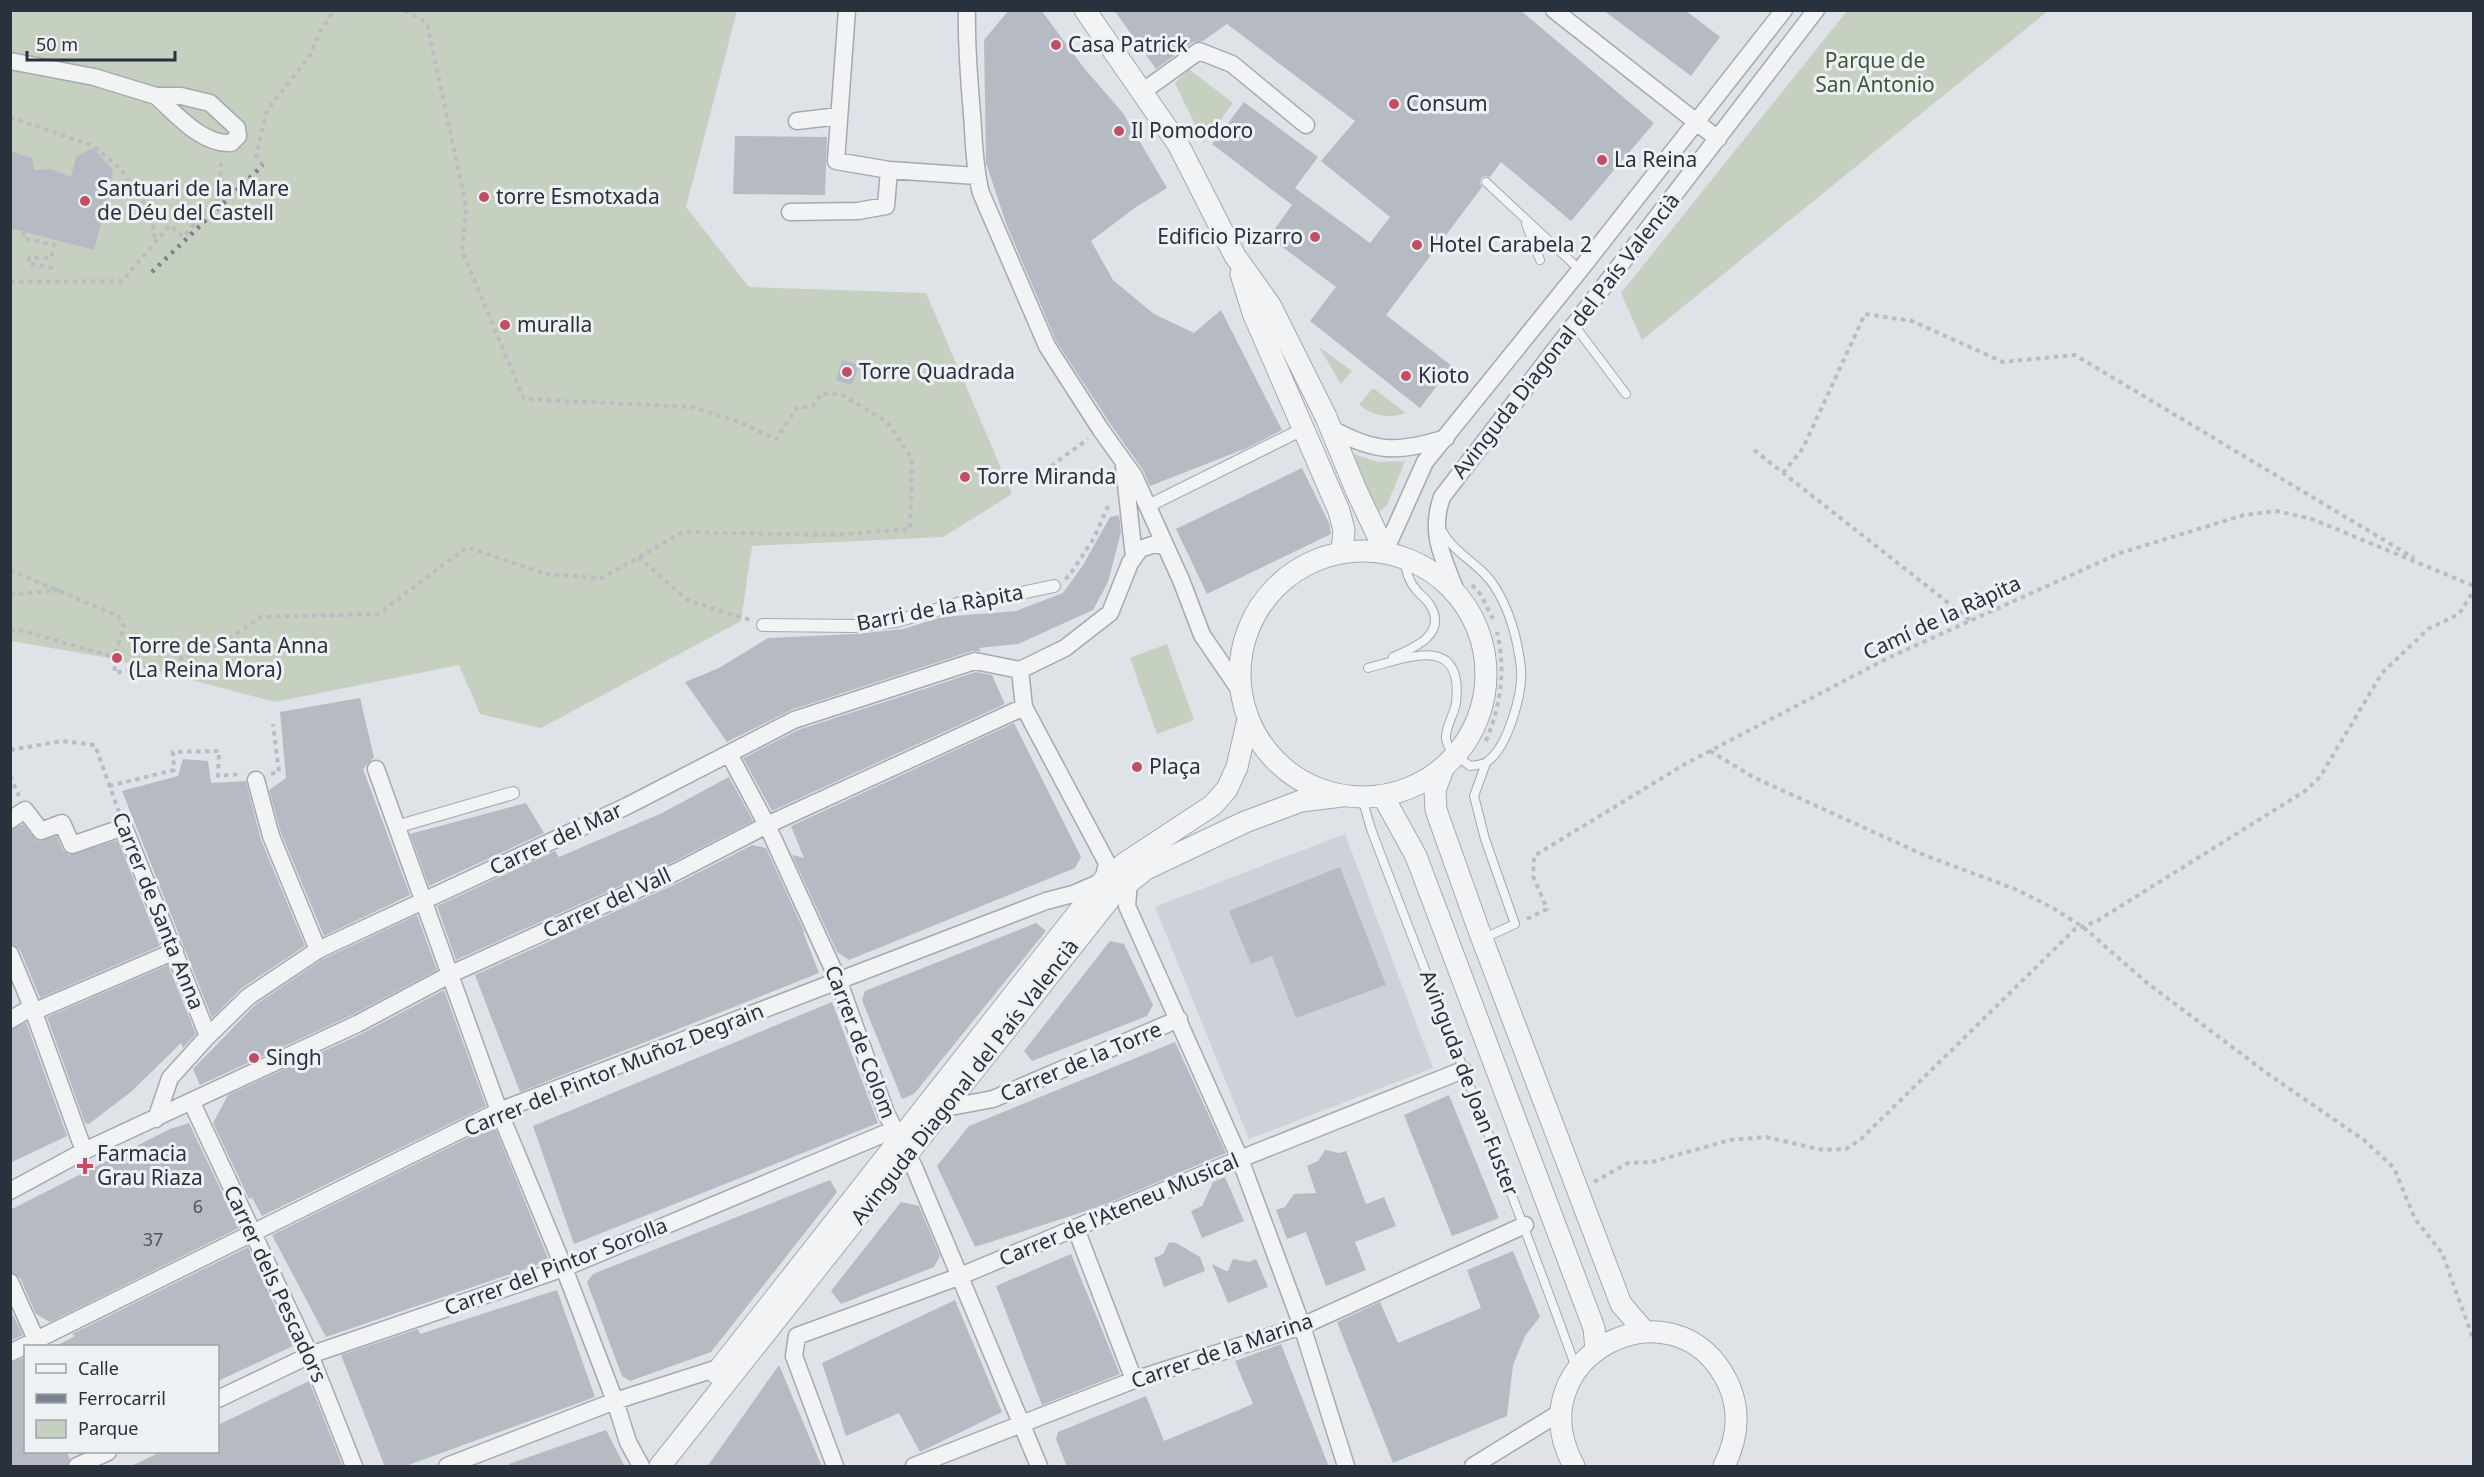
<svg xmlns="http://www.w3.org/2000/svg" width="2484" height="1477" font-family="'Noto Sans',sans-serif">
  <rect width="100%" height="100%" fill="#dfe2e7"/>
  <path fill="#cdd1d8" d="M 1345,834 L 1433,1068 L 1249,1139 L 1155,907 Z"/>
  <path fill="#c5d0c0" d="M 18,10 L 737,11 L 686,207 L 749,287 L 926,293 L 1012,494 L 943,537 L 752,546 L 741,621 L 541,728 L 480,714 L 459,665 L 275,702 L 109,658 L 11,641 L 10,15 Z
    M 1847,11 L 2048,11 L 1642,340 L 1621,293 Z
    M 1189,69 L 1233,103 L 1204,143 L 1175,83 Z
    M 1319,347 L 1352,371 L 1341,384 Z
    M 1373,388 L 1406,413 C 1388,419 1374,416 1359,405 Z
    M 1350,453 L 1378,462 L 1405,461 L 1387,505 L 1381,511 L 1376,512 Z
    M 1167,644 L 1194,720 L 1157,734 L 1130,658 Z"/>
  <path fill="#b6bbc3" d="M 1009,10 L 1041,10 L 1084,68 L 1123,113 L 1167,188 L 1136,207 L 1091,241 L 1113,280 L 1154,314 L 1194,333 L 1221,310 L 1282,430 L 1247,448 L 1150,486 L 1143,470 L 1111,425 L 1056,341 L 1007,226 L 986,163 L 984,40 Z
    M 1114,10 L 1520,10 L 1654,123 L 1571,221 L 1501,162 L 1490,177 L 1485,176 L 1481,178 L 1480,183 L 1482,187 L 1386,315 L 1452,366 L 1420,408 L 1310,321 L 1336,287 L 1269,237 L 1292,205 L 1212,144 L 1244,102 L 1318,157 L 1295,188 L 1370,243 L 1390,217 L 1321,161 L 1355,121 L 1227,24 L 1203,41 L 1193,42 L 1156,69 Z
    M 1603,10 L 1685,10 L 1720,37 L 1691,76 Z
    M 735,136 L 827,137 L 825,195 L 733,194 Z
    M 93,148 L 113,170 L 105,210 L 94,250 L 10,228 L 10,151 L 32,158 L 34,170 L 51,169 L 71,177 L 76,157 Z
    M 842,360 L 859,365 L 852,385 L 836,380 Z
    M 1302,468 L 1329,523 L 1331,534 L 1207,594 L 1176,529 Z
    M 1119,515 L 1121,532 L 1108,582 L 1093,610 L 1018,644 L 979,648 L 981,651 L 972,651 L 791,710 L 727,742 L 685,682 L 719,668 L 768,638 L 855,634 L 903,629 L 942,617 L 1016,611 L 1063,593 L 1083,565 L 1110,517 Z
    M 976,672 L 992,675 L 1005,704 L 772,811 L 743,758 L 798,730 Z
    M 360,698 L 374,757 L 363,769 L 410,895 L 324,936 L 281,833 L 269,790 L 286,778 L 280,712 Z
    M 1014,723 L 1081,857 L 1075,868 L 849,960 L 837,952 L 792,855 L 804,858 L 791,826 Z
    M 183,759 L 208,761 L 211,783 L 246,781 L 261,840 L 305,946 L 242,988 L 212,1018 L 122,791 L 178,776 Z
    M 729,777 L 753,821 L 671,863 L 456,960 L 437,906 L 555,851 L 559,857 L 662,813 Z
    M 526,803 L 544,833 L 429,886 L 410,834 Z
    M 23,824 L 37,841 L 57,836 L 63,850 L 69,855 L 118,840 L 160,946 L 40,998 L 20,950 L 10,944 L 10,830 Z
    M 752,845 L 766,848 L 805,933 L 803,932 L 819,973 L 520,1092 L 475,975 L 680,882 Z
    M 1340,867 L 1386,985 L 1296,1018 L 1272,956 L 1251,964 L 1229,911 Z
    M 417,915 L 437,970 L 352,1015 L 200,1085 L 193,1069 L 255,1005 L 323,959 Z
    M 1036,923 L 1046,931 L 914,1094 L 902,1099 L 862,1000 L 865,991 Z
    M 1110,941 L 1124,944 L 1153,1005 L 1147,1016 L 1032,1061 L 1024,1051 Z
    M 168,965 L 196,1034 L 183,1048 L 181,1043 L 132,1091 L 89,1124 L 85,1123 L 47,1017 Z
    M 444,990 L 486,1106 L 262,1216 L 252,1198 L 249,1199 L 213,1123 L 228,1095 L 361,1034 Z
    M 832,1002 L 878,1123 L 574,1244 L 533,1126 Z
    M 26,1022 L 67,1136 L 10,1163 L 10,1030 Z
    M 1175,1042 L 1226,1153 L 1101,1206 L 975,1247 L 937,1166 L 969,1126 Z
    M 1449,1095 L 1499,1218 L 1452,1236 L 1404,1115 Z
    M 189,1123 L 239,1228 L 50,1322 L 36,1314 L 20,1278 L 10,1272 L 10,1210 L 170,1129 Z
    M 494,1125 L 549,1261 L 326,1337 L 272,1235 Z
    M 1325,1150 L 1339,1153 L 1346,1151 L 1366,1204 L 1384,1197 L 1396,1226 L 1355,1242 L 1366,1270 L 1326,1286 L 1306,1232 L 1287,1239 L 1276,1210 L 1285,1207 L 1294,1194 L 1316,1193 L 1307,1166 L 1318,1161 Z
    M 1225,1177 L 1244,1221 L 1202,1238 L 1191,1211 L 1202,1206 L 1213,1182 Z
    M 830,1180 L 837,1192 L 711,1352 L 630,1381 L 622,1376 L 587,1282 L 593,1274 Z
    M 901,1202 L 919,1206 L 940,1256 L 934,1267 L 841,1304 L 831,1291 Z
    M 1169,1242 L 1176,1243 L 1200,1257 L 1205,1271 L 1164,1287 L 1154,1258 L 1163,1254 Z
    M 248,1247 L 293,1346 L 218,1381 L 218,1347 L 54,1347 L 75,1336 L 72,1334 Z
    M 1513,1251 L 1540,1317 L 1525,1336 L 1513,1365 L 1507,1416 L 1393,1463 L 1337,1322 L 1380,1302 L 1398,1343 L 1481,1308 L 1467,1270 Z
    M 1071,1254 L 1120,1374 L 1042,1405 L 996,1286 Z
    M 1233,1259 L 1249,1262 L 1256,1259 L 1268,1287 L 1228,1303 L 1212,1264 L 1226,1271 L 1228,1271 Z
    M 557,1290 L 595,1397 L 403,1467 L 385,1467 L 341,1355 L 418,1329 L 420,1334 Z
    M 955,1300 L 1002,1412 L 920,1452 L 899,1413 L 846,1436 L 822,1363 Z
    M 10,1309 L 23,1335 L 10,1341 Z
    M 1281,1344 L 1329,1467 L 1067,1467 L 1056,1439 L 1058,1432 L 1146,1396 L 1164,1441 L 1253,1404 L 1235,1361 Z
    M 26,1357 L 26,1452 L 67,1452 L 70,1459 L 67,1467 L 10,1467 L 10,1363 Z
    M 779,1365 L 822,1467 L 707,1467 Z
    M 309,1381 L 343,1467 L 129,1467 L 161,1452 L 218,1452 L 218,1425 Z
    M 606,1430 L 625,1467 L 509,1467 L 509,1464 Z"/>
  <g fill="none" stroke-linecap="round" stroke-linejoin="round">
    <g stroke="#a5a9b0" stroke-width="10">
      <path id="service" d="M 1486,182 L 1580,270
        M 1526,224 L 1540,260
        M 1574,325 L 1626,394
        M 1393,657 C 1414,648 1448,634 1430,605 C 1427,600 1421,595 1417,591 C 1408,581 1405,569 1404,556
        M 1368,668 C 1409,657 1464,634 1456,703 C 1454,715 1445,727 1446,739 C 1448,752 1461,759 1470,766 C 1476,765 1483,765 1488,761 C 1508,746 1523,693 1521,669 C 1518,641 1510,611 1495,587 C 1481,564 1455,555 1442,531
        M 1362,798 L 1371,829 C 1439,1008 1511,1187 1576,1368
        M 1482,939 L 1515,924 L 1485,839 L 1474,796 L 1486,763"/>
    </g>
    <g stroke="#a5a9b0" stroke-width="14">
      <path id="pedestrian" d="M 1148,506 L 1303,429
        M 763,625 L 854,626 L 896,621 L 965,602 L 993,599 L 1054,586
        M 396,827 L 513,793"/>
    </g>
    <g stroke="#a5a9b0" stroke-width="19">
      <path id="minor" d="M 847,10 L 836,161 L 889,170 L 977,176
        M 967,10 C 966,45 969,79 972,114 C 974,140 974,167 981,193 L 1047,346 L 1101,430 L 1134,476 L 1181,580 L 1202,635 L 1241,692
        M 1554,10 L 1718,139
        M 10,61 L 94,77 L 156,96 L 181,96 L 210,103 L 237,128 L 238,136 L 231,143 C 202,145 176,114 156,96
        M 1142,92 L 1199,51 L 1232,64 L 1306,125
        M 797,121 L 839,116
        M 790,212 L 858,211 L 886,206 L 889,170
        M 1332,429 C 1376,453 1398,453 1446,438
        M 1124,466 L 1134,557
        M 1385,551 L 1425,462 L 1580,270 L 1784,10
        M 1456,591 C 1443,558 1429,533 1442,497 L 1816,10
        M 1020,670 L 1065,648 L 1110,613 L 1130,563 L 1140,549 L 1155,544 L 1166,547
        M 729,754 L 767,825 L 839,982 L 886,1113 L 914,1167 L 1039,1466
        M 376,769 L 499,1111 L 564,1268 L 615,1401 L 628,1442 L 641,1466
        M 256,780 L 271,836 L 318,950
        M 10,820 L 25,810 L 41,831 L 62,823 L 72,845 L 124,827 L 208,1036
        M 1129,881 L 1127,906 L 1240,1159 L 1302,1326 L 1346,1466
        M 10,954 L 32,1007 L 84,1151
        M 33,1012 L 175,951
        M 10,1020 L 32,1007
        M 192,1103 L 310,1355 L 354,1466
        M 945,1108 L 993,1099 L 1179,1019
        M 156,1119 L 170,1078 L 208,1036 L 248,997 L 318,950 L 627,806 L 794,720 L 975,661 L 1020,670
        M 10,1191 L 84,1151 L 357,1024 L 451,974 L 676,872 L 767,825 L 1024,707
        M 1076,1229 L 1134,1380
        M 10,1282 L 39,1346
        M 797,1336 L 958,1277 L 1240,1159 L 1463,1070
        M 797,1336 L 794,1356 L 835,1466
        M 10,1353 L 499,1111 L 1046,901 L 1073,894 L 1103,881 L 1107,863 L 1024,707 L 1020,670
        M 218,1399 L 310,1355 L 564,1268 L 893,1130
        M 77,1466 L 108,1452
        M 447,1466 L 615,1401 L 721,1367
        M 914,1466 L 1134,1380 L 1302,1326 L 1525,1225
        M 1473,1466 L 1561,1412"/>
    </g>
    <g stroke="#a5a9b0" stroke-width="23">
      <path id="tertiary" d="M 1085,10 L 1178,144 L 1235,256 L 1270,305 L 1326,417 L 1356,490 L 1385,551
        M 1241,274 L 1253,313 L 1339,511 L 1344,530 L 1342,552
        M1240 674a123 123 0 1 1 246 0a123 123 0 1 1-246 0Z
        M 1443,769 L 1435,790 L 1436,810 L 1478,928 L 1621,1304 L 1645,1332
        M 1383,796 L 1416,856 L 1594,1328 L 1596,1349
        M 716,1373 L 1103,881 L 1125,863 L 1213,805 L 1227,789 L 1237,767 L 1248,719
        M 660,1466 L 1112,896 L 1146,869 L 1245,822 L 1301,801 L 1342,796
        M 1574,1466 C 1514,1357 1675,1274 1728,1383 C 1741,1411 1737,1440 1724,1466"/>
    </g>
    <path stroke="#b9bdc1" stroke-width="4" stroke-dasharray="4.5 4.5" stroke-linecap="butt" d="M 10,117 L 93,146 L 121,169 L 151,214 L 155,240
      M 263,165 L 256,156 L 267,110 L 309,57 L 320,32 L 334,10
      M 24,232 L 23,238 L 54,245 L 51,258 L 29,258 L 29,264 L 55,268
      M 10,282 L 122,281 L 170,225 L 183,237 L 220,196 L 221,163
      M 1754,450 L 1970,620
      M 1051,466 L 1088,439
      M 1783,473 L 1803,448 L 1865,314 L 1912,321 L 2003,362 L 2075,355 L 2414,558
      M 638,557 L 689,601 L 750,620
      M 10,570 L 118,616 L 124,626 L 114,657 L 115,673 L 177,660 L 224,642 L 261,617 L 378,614 L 467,547 L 546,574 L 602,578 L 683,532 L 830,535 L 910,529 L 912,459 L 887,422 L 841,394 L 821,394 L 813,406 L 797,408 L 776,439 L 739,422 L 693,407 L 524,399 L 462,251 L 466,206 L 427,23 L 404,10
      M 1065,579 L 1069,576 L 1094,538 L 1107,508 L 1112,506
      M 1472,585 L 1481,595 L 1493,619
      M 1065,591 L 1094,605
      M 10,595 L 59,590
      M 10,629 L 23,631 L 114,657
      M 1486,741 C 1501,704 1506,671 1497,632
      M 10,750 L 62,741 L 95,745 L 119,812
      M 1710,751 L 1753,777 L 1924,855 L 2015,889 L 2051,907 L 2083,927 L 2146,982 L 2268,1074 L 2364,1140 L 2394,1168 L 2415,1219 L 2442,1253 L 2474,1341
      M 271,774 L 279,772 L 273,724
      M 10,776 L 19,796
      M 109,786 L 174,770 L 173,752 L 219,751 L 218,776 L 242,774
      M 1527,919 L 1547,909 L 1533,876 L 1534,856 L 1685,764 L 1888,658 L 2120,553 L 2244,515 L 2277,511 L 2312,519 L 2474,586
      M 1594,1182 L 1628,1163 L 1652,1162 L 1730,1140 L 1766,1137 L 1823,1150 L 1846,1149 L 1861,1139 L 2075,929 L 2097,921 L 2305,791 L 2320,777 L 2382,673 L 2428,629 L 2459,614 L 2474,590"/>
    <use href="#service" stroke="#f1f3f5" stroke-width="8"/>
    <use href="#pedestrian" stroke="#f1f3f5" stroke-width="12"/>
    <use href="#minor" stroke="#f1f3f5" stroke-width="16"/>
    <use href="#tertiary" stroke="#f1f3f5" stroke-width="21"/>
    <path stroke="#7a828f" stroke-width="4.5" stroke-dasharray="3 6" stroke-linecap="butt" d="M 152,272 L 263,165"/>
  </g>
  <g fill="#c14e64" stroke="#eef1f4" stroke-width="2">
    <circle cx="1056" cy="45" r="6"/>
    <circle cx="1394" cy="104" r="6"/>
    <circle cx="1119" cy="131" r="6"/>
    <circle cx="1602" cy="160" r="6"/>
    <circle cx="484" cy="197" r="6"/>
    <circle cx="85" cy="201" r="6"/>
    <circle cx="1315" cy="237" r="6"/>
    <circle cx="1417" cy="245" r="6"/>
    <circle cx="505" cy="325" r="6"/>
    <circle cx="847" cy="372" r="6"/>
    <circle cx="1406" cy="376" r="6"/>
    <circle cx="965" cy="477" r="6"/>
    <circle cx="117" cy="658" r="6"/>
    <circle cx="1137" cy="767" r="6"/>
    <circle cx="254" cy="1058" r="6"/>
    <path d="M82 1157h6v6h6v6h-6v6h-6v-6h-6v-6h6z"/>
  </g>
  <g text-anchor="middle" stroke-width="6" stroke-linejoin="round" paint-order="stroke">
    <g font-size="18" fill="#4c545e">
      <text x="198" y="1213">6</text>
      <text x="153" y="1246">37</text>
    </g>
    <g font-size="21" fill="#29313c" stroke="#eef1f4" text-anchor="start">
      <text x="1068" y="52">Casa Patrick</text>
      <text x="1406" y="111">Consum</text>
      <text x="1131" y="138">Il Pomodoro</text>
      <text x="1614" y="167">La Reina</text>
      <text x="97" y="196">Santuari de la Mare<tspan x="97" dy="24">de Déu del Castell</tspan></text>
      <text x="496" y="204">torre Esmotxada</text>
      <text x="1303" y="244" text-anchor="end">Edificio Pizarro</text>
      <text x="1429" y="252">Hotel Carabela 2</text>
      <text x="517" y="332">muralla</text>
      <text x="859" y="379">Torre Quadrada</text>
      <text x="1418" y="383">Kioto</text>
      <text x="977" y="484">Torre Miranda</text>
      <text x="129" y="653">Torre de Santa Anna<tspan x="129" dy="24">(La Reina Mora)</tspan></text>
      <text x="1149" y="774">Plaça</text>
      <text x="266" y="1065">Singh</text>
      <text x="97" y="1161">Farmacia<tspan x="97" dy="24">Grau Riaza</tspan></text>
    </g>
    <g font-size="21" fill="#3f5638" stroke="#eef1f4">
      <text x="1875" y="68">Parque de<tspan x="1875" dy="24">San Antonio</tspan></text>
    </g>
    <g font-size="21" fill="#29313c" stroke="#eef1f4">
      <text transform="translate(1566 336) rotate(-52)" y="7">Avinguda Diagonal del País Valencià</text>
      <text transform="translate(940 608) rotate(-11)" y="7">Barri de la Ràpita</text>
      <text transform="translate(1942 618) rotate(-25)" y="7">Camí de la Ràpita</text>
      <text transform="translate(556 839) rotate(-25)" y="7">Carrer del Mar</text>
      <text transform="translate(607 903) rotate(-25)" y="7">Carrer del Vall</text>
      <text transform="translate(158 911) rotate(68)" y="7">Carrer de Santa Anna</text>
      <text transform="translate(860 1042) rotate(69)" y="7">Carrer de Colom</text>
      <text transform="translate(1081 1062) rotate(-23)" y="7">Carrer de la Torre</text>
      <text transform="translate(614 1070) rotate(-22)" y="7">Carrer del Pintor Muñoz Degrain</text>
      <text transform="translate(965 1082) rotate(-52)" y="7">Avinguda Diagonal del País Valencià</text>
      <text transform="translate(1469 1083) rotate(69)" y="7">Avinguda de Joan Fuster</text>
      <text transform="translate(1119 1210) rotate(-23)" y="7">Carrer de l'Ateneu Musical</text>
      <text transform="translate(556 1267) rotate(-21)" y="7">Carrer del Pintor Sorolla</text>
      <text transform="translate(275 1284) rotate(65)" y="7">Carrer dels Pescadors</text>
      <text transform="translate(1222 1351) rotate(-19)" y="7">Carrer de la Marina</text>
    </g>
  </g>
  <rect width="2484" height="1477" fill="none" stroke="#29313c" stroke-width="24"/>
  <rect x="24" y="1345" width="195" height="108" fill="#eef1f4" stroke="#9fa4aa" stroke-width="1.5"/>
  <rect x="36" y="1364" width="30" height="9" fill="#f1f3f5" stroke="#9fa4aa" stroke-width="1.5"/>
  <text x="78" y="1375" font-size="18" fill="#29313c">Calle</text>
  <rect x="36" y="1394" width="30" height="9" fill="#7a828f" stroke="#9fa4aa" stroke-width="1.5"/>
  <text x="78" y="1405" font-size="18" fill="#29313c">Ferrocarril</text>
  <rect x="36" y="1420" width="30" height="18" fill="#c5d0c0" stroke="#9fa4aa" stroke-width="1.5"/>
  <text x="78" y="1435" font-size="18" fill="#29313c">Parque</text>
  <path d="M27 51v9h148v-9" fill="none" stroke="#29313c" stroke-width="3"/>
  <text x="36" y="51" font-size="18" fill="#29313c" stroke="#eef1f4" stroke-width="4.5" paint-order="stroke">50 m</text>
</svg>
